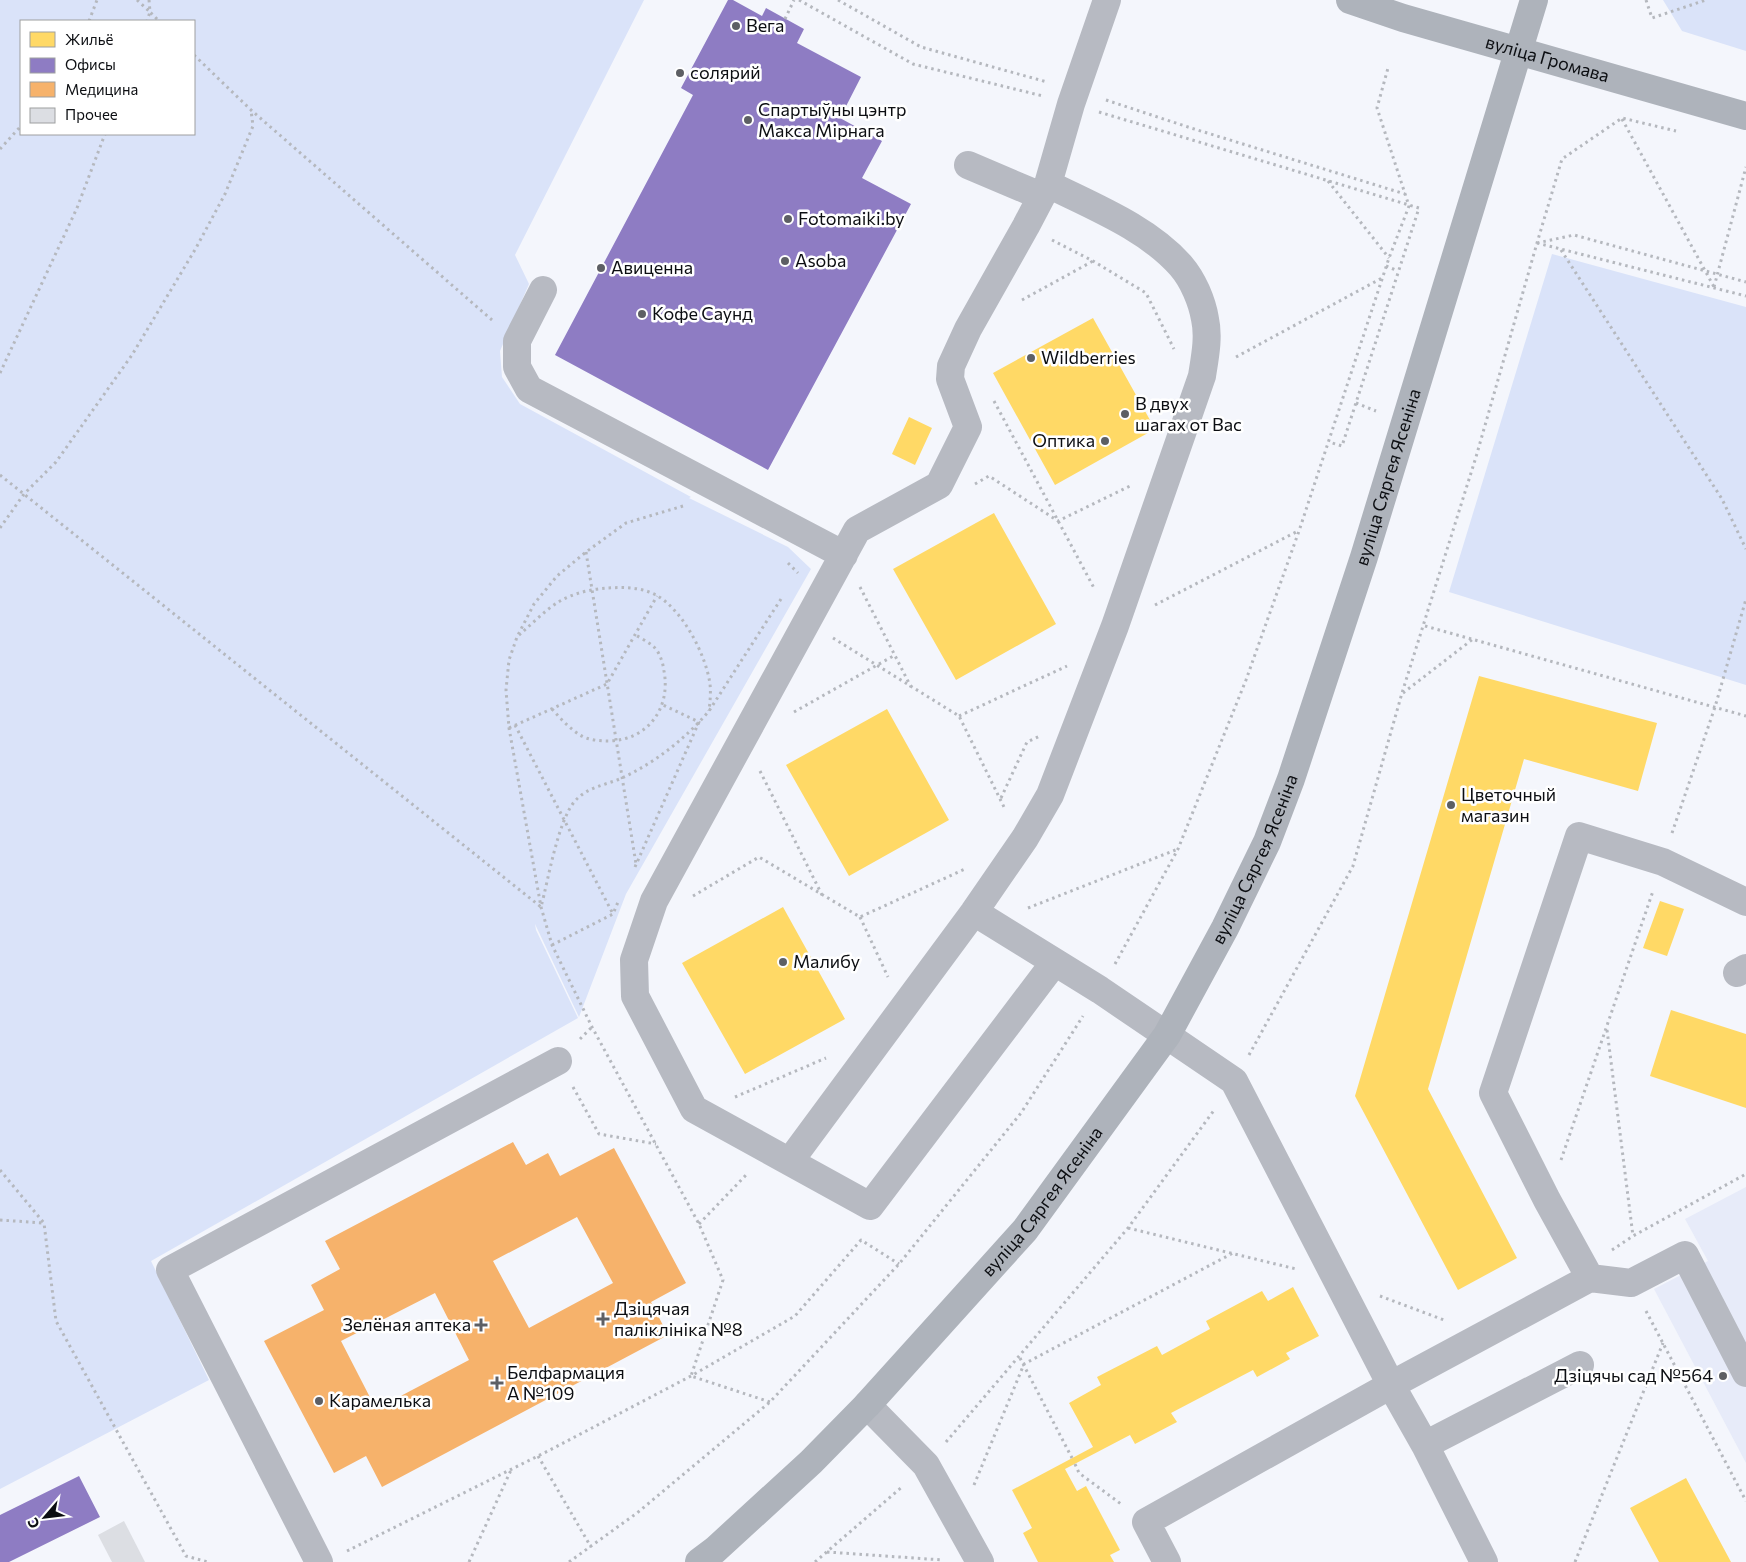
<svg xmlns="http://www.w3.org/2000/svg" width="1746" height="1562" font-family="Commissioner,sans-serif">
  <rect width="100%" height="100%" fill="#f4f6fc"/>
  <path fill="#e7ebf9" d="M 1746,1187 L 1746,1463 L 1654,1289 L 1708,1261 L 1685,1219 Z"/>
  <path fill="#dae3f9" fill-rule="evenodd" d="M 0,0 L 644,0 L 515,255 L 529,284 L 500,351 L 502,377 L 520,404 L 691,497 L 689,498 L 788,547 L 811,569 L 626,894 L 579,1017 L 535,924 L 536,930 L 578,1018 L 151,1261 L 209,1380 L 0,1489 ZM 21,21 L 194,21 L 194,134 L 21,134 Z
    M 1663,0 L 1746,0 L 1746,51 L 1682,31 Z
    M 1552,254 L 1746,307 L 1746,685 L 1449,592 Z"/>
  <path fill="#ffd966" d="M 1093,318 L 1155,429 L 1055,485 L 993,373 Z
    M 909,417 L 932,428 L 915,465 L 892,454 Z
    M 994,513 L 1056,624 L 956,680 L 893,569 Z
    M 1479,676 L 1657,723 L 1638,791 L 1524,759 L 1428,1089 L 1517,1258 L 1458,1290 L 1355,1096 Z
    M 887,709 L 949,820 L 849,876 L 786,765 Z
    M 1660,901 L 1684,909 L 1667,956 L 1643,948 Z
    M 783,907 L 845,1019 L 745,1074 L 682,963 Z
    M 1671,1010 L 1746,1034 L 1746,1108 L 1650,1076 Z
    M 1293,1287 L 1319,1336 L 1286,1353 L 1290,1359 L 1257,1377 L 1253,1370 L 1171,1413 L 1177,1422 L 1135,1444 L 1130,1435 L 1065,1469 L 1077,1491 L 1086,1486 L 1120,1550 L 1110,1555 L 1114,1562 L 1038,1562 L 1023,1533 L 1032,1528 L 1012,1490 L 1093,1447 L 1069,1403 L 1101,1385 L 1097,1377 L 1157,1346 L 1162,1355 L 1210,1329 L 1206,1321 L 1262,1291 L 1268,1301 Z
    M 1686,1478 L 1731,1562 L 1659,1562 L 1630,1508 Z"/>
  <path fill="#8e7cc3" d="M 728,0 L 733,0 L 762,16 L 766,8 L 804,29 L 797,43 L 861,77 L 840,118 L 882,141 L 862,178 L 911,204 L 768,470 L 555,355 L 693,95 L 681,88 Z
    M 79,1476 L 100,1517 L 9,1562 L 0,1562 L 0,1515 Z"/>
  <path fill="#f6b26b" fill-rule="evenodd" d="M 513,1142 L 526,1165 L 548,1153 L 560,1176 L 614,1148 L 686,1283 L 651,1302 L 668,1335 L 382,1487 L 366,1456 L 334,1473 L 264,1341 L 324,1310 L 311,1285 L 340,1269 L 325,1241 ZM 577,1217 L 613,1283 L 529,1328 L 493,1261 ZM 435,1293 L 469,1360 L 376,1409 L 341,1341 Z"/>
  <path fill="#dcdee3" d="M 124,1521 L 145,1562 L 112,1562 L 98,1535 Z"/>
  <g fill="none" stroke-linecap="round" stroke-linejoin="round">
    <path stroke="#b5b8be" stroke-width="3" stroke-dasharray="2.5 4" stroke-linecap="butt" d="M 137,0 L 150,12 L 147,21
      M 149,0 L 150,12 L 159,21
      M 799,0 L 913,64 L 1043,96
      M 838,0 L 921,47 L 1047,82
      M 1646,0 L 1652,18 L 1706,0
      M 785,19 L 794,0
      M 89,21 L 97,0
      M 194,55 L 251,110 L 492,320
      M 1106,100 L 1191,128 L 1405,194
      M 1099,112 L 1419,208 L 1342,446 L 1329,442
      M 1622,119 L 1714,287
      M 0,149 L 21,126
      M 1328,181 L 1389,258
      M 1052,240 L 1093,261 L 1146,293 L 1174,349
      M 1537,243 L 1574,235 L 1746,282
      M 1537,243 L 1746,296
      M 1561,250 L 1722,499 L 1746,549
      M 1386,266 L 1398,271
      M 1714,287 L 1746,167
      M 1022,300 L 1093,261
      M 1236,357 L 1382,278
      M 0,373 L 77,208 L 105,134
      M 994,401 L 1094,588
      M 1356,403 L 1376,411
      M 0,475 L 541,907 C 548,881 558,820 575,801 C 587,787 606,785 622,778 C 656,762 685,739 709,711 L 781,599
      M 975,484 L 989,476 L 1058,521 L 1130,486
      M 683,506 L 626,523 L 586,552 L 557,576 L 534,604 L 517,637 L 509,660 L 506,690 L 509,728 L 541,907 L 552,945 L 592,1027 L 699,1224 L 723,1280 L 691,1376 L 770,1402
      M 0,528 L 24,494 L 56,462 L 132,355 L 196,248 L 225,194 L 253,126 L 251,110
      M 586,552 L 636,864
      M 788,563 L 798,573
      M 860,587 L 911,687
      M 1155,605 L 1298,531
      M 1425,626 L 1746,716
      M 519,635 C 532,624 545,610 560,601 C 574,593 592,589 607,588 C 624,587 641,587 656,595 C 683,610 706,655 710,684 C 711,693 710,702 709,711
      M 833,638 L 959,716 L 1005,809
      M 1403,693 L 1473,639
      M 552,709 C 560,718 569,728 580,735 C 588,740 599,741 609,741 C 648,740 671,708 664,671 C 663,663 660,653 654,647 C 649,642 640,638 634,634
      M 794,712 L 895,655
      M 959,716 L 1067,666
      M 515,725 L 613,914
      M 509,728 L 607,684 L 657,596
      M 760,771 L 822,895
      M 1001,798 L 1027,742 L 1040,736
      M 1672,833 L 1715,707 L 1746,599
      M 635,867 L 699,722 L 663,705
      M 693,896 L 759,857 L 860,917 L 965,869
      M 1028,908 L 1178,849
      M 860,917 L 888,977
      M 552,945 L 613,914 L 618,902
      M 1115,964 L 1178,849 L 1246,680 L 1299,531 L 1389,258 L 1409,206 L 1377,108 L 1388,68
      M 1607,1030 L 1633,1236
      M 580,1039 L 592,1027
      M 1249,1055 L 1353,866 L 1402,693 L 1476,457 L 1537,243 L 1562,159 L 1622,118 L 1676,131
      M 573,1087 L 599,1134 L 656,1144
      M 735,1097 L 826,1058
      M 1561,1160 L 1653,891
      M 0,1170 L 44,1223 L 56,1321 L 186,1556 L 208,1562
      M 0,1220 L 43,1223
      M 699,1224 L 747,1174
      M 1128,1228 L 1296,1269
      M 1612,1250 L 1633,1236 L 1746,1174
      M 1380,1296 L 1444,1320
      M 1646,1311 L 1746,1501
      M 1020,1358 L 1072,1458
      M 946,1442 L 1128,1228 L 1215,1109
      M 538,1456 L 591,1547
      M 1075,1464 L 1079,1473 L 1121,1504
      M 974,1485 L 1024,1364 L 1233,1253
      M 347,1551 L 548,1451 L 691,1376 L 795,1316 L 861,1240 L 899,1264
      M 827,1552 L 943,1560
      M 469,1562 L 511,1470
      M 569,1562 L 637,1513 L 770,1402 L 899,1264 L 1021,1113 L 1083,1016
      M 815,1562 L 903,1486
      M 1575,1562 L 1663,1343"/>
    <path stroke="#b7bac2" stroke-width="28" d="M 968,165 L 1041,196
      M 543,290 L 517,341 L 517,367 L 529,389 L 844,555
      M 974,912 L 1100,990 L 1234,1081 L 1391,1385 L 1425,1445 L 1484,1562
      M 1054,963 L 870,1206 L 694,1109 L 635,996 L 634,960 L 654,901 L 857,530 L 939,485 L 968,427 L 950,379 L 951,366 L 968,329 L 1026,226 L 1048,184 L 1071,104 L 1107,0
      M 1737,973 L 1746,968
      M 790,1161 L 974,912 L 1025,838 L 1050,795 L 1115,626 L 1202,376 C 1205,357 1209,337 1205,319 C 1202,301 1193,280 1181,266 C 1148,228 1092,206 1048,184
      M 1590,1278 L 1547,1200 L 1493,1093 L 1579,836 L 1663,862 L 1746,902
      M 867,1405 L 926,1465 L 980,1562
      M 1425,1445 L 1580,1365
      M 319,1562 L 170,1270 L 558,1061
      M 1167,1562 L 1146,1522 L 1391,1385 L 1590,1278 L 1631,1283 L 1685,1255 L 1746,1373"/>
    <g stroke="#aeb3bb" stroke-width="28">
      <path id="s1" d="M 1350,0 L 1403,18 L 1746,116"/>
      <path id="s2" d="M 699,1562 L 715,1550 L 811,1462 L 867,1405 L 1025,1230 L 1167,1035 L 1225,928 L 1267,842 L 1291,779 L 1364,557 L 1534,0"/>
    </g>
  </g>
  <g fill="#5d5f64" stroke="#fff" stroke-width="2">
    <circle cx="736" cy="26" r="5"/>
    <circle cx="680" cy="73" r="5"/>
    <circle cx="748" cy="120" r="5"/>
    <circle cx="788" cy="219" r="5"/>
    <circle cx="785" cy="261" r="5"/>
    <circle cx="601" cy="268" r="5"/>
    <circle cx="642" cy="314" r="5"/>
    <circle cx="1031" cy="358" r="5"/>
    <circle cx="1125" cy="414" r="5"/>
    <circle cx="1105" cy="441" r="5"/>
    <circle cx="1451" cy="805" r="5"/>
    <circle cx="783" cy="962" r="5"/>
    <path d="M600.5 1311.5h5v5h5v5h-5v5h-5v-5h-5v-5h5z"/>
    <path d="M478.5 1317.5h5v5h5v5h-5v5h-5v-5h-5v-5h5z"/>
    <circle cx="1723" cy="1376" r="5"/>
    <path d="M494.5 1375.5h5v5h5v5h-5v5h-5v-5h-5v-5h5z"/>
    <circle cx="319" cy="1401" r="5"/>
  </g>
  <g text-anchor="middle" stroke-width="5" stroke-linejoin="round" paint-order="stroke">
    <g font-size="18" fill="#0c0e12" stroke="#fff" text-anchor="start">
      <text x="746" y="32">Вега</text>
      <text x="690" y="79">солярий</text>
      <text x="758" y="116">Спартыўны цэнтр<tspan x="758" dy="21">Макса Мірнага</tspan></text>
      <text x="798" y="225">Fotomaiki.by</text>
      <text x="795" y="267">Asoba</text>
      <text x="611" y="274">Авиценна</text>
      <text x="652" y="320">Кофе Саунд</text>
      <text x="1041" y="364">Wildberries</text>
      <text x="1135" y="410">В двух<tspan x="1135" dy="21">шагах от Вас</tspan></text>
      <text x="1095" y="447" text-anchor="end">Оптика</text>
      <text x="1461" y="801">Цветочный<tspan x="1461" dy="21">магазин</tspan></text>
      <text x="793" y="968">Малибу</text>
      <text x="614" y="1315">Дзіцячая<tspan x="614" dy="21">паліклініка №8</tspan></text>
      <text x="471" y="1331" text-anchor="end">Зелёная аптека</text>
      <text x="507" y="1379">Белфармация<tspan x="507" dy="21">А №109</tspan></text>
      <text x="1713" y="1382" text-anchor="end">Дзіцячы сад №564</text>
      <text x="329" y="1407">Карамелька</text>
    </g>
    <g font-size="18" fill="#0c0e12" stroke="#fff">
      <text dy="6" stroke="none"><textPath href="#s1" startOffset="206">вуліца Громава</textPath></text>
      <text dy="6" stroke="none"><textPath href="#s2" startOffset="1309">вуліца Сяргея Ясеніна</textPath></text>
      <text dy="6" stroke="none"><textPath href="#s2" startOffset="904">вуліца Сяргея Ясеніна</textPath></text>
      <text dy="6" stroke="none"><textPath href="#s2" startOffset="499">вуліца Сяргея Ясеніна</textPath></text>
    </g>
  </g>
  <rect x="20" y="20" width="175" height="115" fill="#ffffff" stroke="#9e9fa0"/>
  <rect x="30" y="32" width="25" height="15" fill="#ffd966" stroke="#9e9fa0"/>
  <text x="65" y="45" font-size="15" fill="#0c0e12">Жильё</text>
  <rect x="30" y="58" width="25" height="15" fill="#8e7cc3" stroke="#9e9fa0"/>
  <text x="65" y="70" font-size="15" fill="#0c0e12">Офисы</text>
  <rect x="30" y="82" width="25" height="15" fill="#f6b26b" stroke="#9e9fa0"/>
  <text x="65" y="95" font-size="15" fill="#0c0e12">Медицина</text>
  <rect x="30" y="108" width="25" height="15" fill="#dcdee3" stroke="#9e9fa0"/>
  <text x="65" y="120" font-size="15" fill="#0c0e12">Прочее</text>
  <g transform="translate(45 1517) rotate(242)" stroke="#ffffff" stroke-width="4" paint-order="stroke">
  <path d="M0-4L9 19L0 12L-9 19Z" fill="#0c0e12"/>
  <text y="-8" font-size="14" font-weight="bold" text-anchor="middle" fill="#0c0e12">С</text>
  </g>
</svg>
